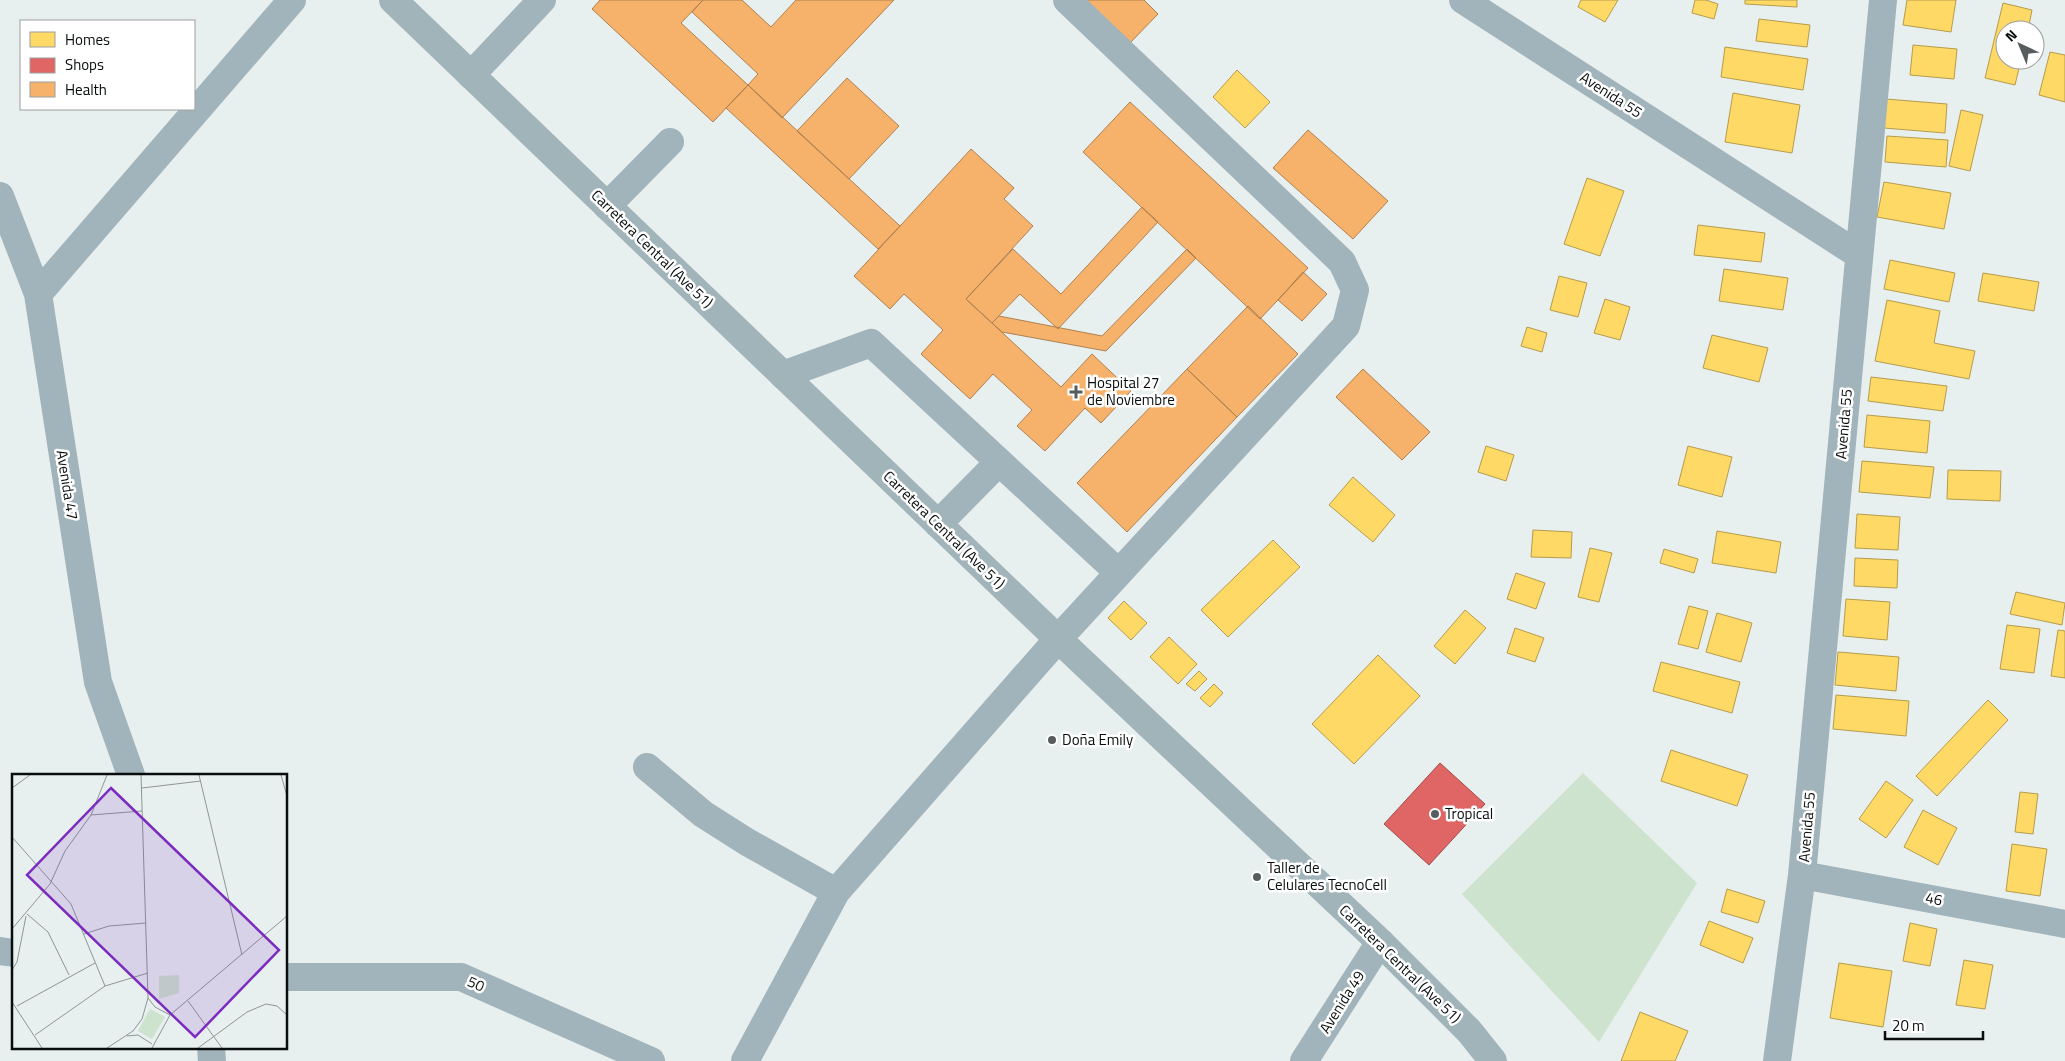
<svg xmlns="http://www.w3.org/2000/svg" width="2065" height="1061" font-family="'Titillium Web',sans-serif">
  <rect width="100%" height="100%" fill="#e8efef"/>
  <path fill="#cee3cd" d="M 1583,773 L 1697,883 L 1599,1042 L 1462,894 Z"/>
  <path fill="#ffd966" stroke="#b59c4b" d="M 1581,0 L 1618,0 L 1605,22 L 1578,7 Z
    M 1695,0 L 1706,0 L 1718,4 L 1714,19 L 1692,13 Z
    M 1745,0 L 1797,0 L 1797,7 L 1745,4 Z
    M 1907,0 L 1956,0 L 1951,32 L 1903,25 Z
    M 2003,3 L 2032,10 L 2028,30 L 2005,30 L 2005,60 L 2021,60 L 2015,85 L 1985,78 Z
    M 1759,19 L 1810,25 L 1807,47 L 1756,41 Z
    M 1913,45 L 1957,49 L 1954,79 L 1910,75 Z
    M 1725,47 L 1808,59 L 1803,90 L 1721,77 Z
    M 2050,52 L 2065,55 L 2065,102 L 2039,95 Z
    M 1237,70 L 1270,102 L 1245,128 L 1213,97 Z
    M 1733,93 L 1800,105 L 1792,153 L 1725,142 Z
    M 1886,99 L 1947,104 L 1945,133 L 1884,128 Z
    M 1961,110 L 1983,115 L 1970,171 L 1949,166 Z
    M 1887,136 L 1948,140 L 1946,167 L 1885,162 Z
    M 1587,178 L 1624,191 L 1600,256 L 1564,244 Z
    M 1884,182 L 1951,193 L 1944,229 L 1877,217 Z
    M 1698,225 L 1765,233 L 1761,262 L 1694,255 Z
    M 1890,260 L 1955,273 L 1949,302 L 1884,289 Z
    M 1724,269 L 1788,278 L 1783,310 L 1719,301 Z
    M 1983,273 L 2039,282 L 2034,311 L 1978,301 Z
    M 1559,276 L 1587,283 L 1578,317 L 1550,310 Z
    M 1605,299 L 1630,307 L 1620,340 L 1594,333 Z
    M 1887,300 L 1940,311 L 1934,343 L 1975,351 L 1969,379 L 1875,361 Z
    M 1527,327 L 1547,333 L 1542,352 L 1521,346 Z
    M 1712,335 L 1768,348 L 1759,382 L 1703,368 Z
    M 1871,377 L 1947,386 L 1943,411 L 1868,401 Z
    M 1867,415 L 1930,421 L 1927,453 L 1864,447 Z
    M 1486,446 L 1514,455 L 1506,481 L 1478,472 Z
    M 1688,446 L 1732,457 L 1722,497 L 1678,485 Z
    M 1862,461 L 1934,467 L 1930,498 L 1859,492 Z
    M 1948,470 L 2001,471 L 2000,501 L 1947,499 Z
    M 1353,477 L 1395,515 L 1373,542 L 1329,505 Z
    M 1857,514 L 1900,517 L 1898,550 L 1855,548 Z
    M 1533,530 L 1572,532 L 1571,558 L 1531,557 Z
    M 1717,531 L 1781,542 L 1776,573 L 1712,563 Z
    M 1273,540 L 1300,567 L 1228,637 L 1201,610 Z
    M 1590,548 L 1612,553 L 1599,602 L 1578,597 Z
    M 1664,549 L 1698,559 L 1694,573 L 1660,563 Z
    M 1855,558 L 1898,560 L 1897,588 L 1854,586 Z
    M 1516,573 L 1545,583 L 1536,609 L 1507,599 Z
    M 2016,592 L 2065,603 L 2062,625 L 2010,614 Z
    M 1846,599 L 1890,602 L 1887,640 L 1843,636 Z
    M 1124,601 L 1147,623 L 1131,640 L 1108,618 Z
    M 1689,606 L 1708,611 L 1698,649 L 1678,644 Z
    M 1465,610 L 1486,628 L 1455,664 L 1434,646 Z
    M 1717,613 L 1752,623 L 1741,662 L 1706,652 Z
    M 2007,625 L 2040,629 L 2034,673 L 2000,669 Z
    M 1515,628 L 1544,638 L 1535,662 L 1507,653 Z
    M 2058,630 L 2065,631 L 2065,678 L 2051,676 Z
    M 1169,637 L 1197,664 L 1178,684 L 1150,657 Z
    M 1838,652 L 1899,657 L 1896,691 L 1835,685 Z
    M 1378,655 L 1420,696 L 1354,764 L 1312,724 Z
    M 1661,662 L 1740,682 L 1732,713 L 1653,691 Z
    M 1199,671 L 1207,679 L 1195,691 L 1186,684 Z
    M 1214,684 L 1223,693 L 1210,707 L 1200,698 Z
    M 1836,695 L 1909,701 L 1906,736 L 1833,729 Z
    M 1988,700 L 2008,720 L 1937,796 L 1916,776 Z
    M 1671,750 L 1748,775 L 1737,806 L 1661,781 Z
    M 1886,781 L 1913,800 L 1886,838 L 1859,819 Z
    M 2020,792 L 2038,794 L 2033,834 L 2015,832 Z
    M 1923,810 L 1957,828 L 1938,865 L 1904,847 Z
    M 2012,844 L 2047,849 L 2040,896 L 2006,891 Z
    M 1727,889 L 1765,901 L 1758,923 L 1721,912 Z
    M 1709,921 L 1753,938 L 1743,963 L 1700,945 Z
    M 1910,923 L 1937,929 L 1930,966 L 1903,961 Z
    M 1964,960 L 1993,965 L 1985,1009 L 1956,1005 Z
    M 1839,963 L 1892,971 L 1883,1027 L 1830,1018 Z
    M 1640,1012 L 1688,1031 L 1675,1061 L 1621,1061 Z"/>
  <path fill="#e06666" stroke="#a04b4b" d="M 1440,763 L 1485,804 L 1429,865 L 1384,824 Z"/>
  <path fill="#f6b26b" stroke="#af804f" d="M 600,0 L 703,0 L 681,23 L 748,85 L 713,122 L 592,9 Z
    M 703,0 L 742,0 L 771,27 L 796,0 L 894,0 L 782,118 L 748,85 L 758,74 L 692,12 Z
    M 1083,0 L 1144,0 L 1158,14 L 1129,44 Z
    M 847,78 L 899,126 L 849,179 L 797,131 Z
    M 748,85 L 900,226 L 878,249 L 726,108 Z
    M 1130,102 L 1308,268 L 1260,319 L 1083,152 Z
    M 1308,130 L 1388,201 L 1353,239 L 1273,168 Z
    M 971,149 L 1014,188 L 1004,199 L 1033,226 L 966,299 L 1061,387 L 1092,354 L 1131,391 L 1101,423 L 1085,408 L 1045,451 L 1017,426 L 1032,410 L 993,374 L 970,399 L 921,354 L 943,330 L 904,294 L 890,309 L 854,276 Z
    M 1142,207 L 1158,222 L 1058,329 L 1020,294 L 992,323 L 966,299 L 1013,249 L 1061,294 Z
    M 1187,249 L 1196,258 L 1106,351 L 1002,332 L 992,323 L 999,316 L 1102,336 Z
    M 1303,272 L 1327,294 L 1302,321 L 1278,300 Z
    M 1248,306 L 1298,354 L 1237,417 L 1187,369 Z
    M 1187,369 L 1237,417 L 1127,532 L 1077,483 Z
    M 1363,369 L 1430,432 L 1402,460 L 1336,397 Z"/>
  <g fill="none" stroke-linecap="round" stroke-linejoin="round">
    <path stroke="#a2b4bb" stroke-width="28" d="M 1463,0 L 1859,255
      M 471,75 L 542,0
      M 0,196 L 38,294 L 98,682 L 131,775
      M 607,206 L 670,142
      M 38,294 L 292,0
      M 783,375 L 871,343 L 1119,573
      M 938,524 L 999,462
      M 647,767 L 703,814 L 747,842 L 836,892
      M 1802,875 L 2065,924
      M 0,951 L 14,953
      M 286,977 L 461,977 L 651,1061
      M 211,1047 L 212,1061
      M 745,1061 L 836,892 L 1058,639 L 1346,326 L 1355,290 L 1342,262 L 1067,0
      M 1304,1061 L 1380,942
      M 1777,1061 L 1802,875 L 1883,0"/>
    <path stroke="#a1b4ba" stroke-width="28" d="M 393,0 L 1058,639 L 1380,942 L 1469,1031 L 1493,1061"/>
  </g>
  <g fill="#575c5c" stroke="#fff" stroke-width="2">
    <path d="M1073.5 384.5h5v5h5v5h-5v5h-5v-5h-5v-5h5z"/>
    <circle cx="1052" cy="740" r="5"/>
    <circle cx="1435" cy="814" r="5"/>
    <circle cx="1257" cy="877" r="5"/>
  </g>
  <g text-anchor="middle" stroke-width="5" stroke-linejoin="round" paint-order="stroke">
    <g font-size="15" fill="#090d0d" stroke="#fff">
      <text transform="translate(1611 95) rotate(33)" y="5">Avenida 55</text>
      <text transform="translate(652 249) rotate(44)" y="5">Carretera Central (Ave 51)</text>
      <text transform="translate(1844 424) rotate(-85)" y="5">Avenida 55</text>
      <text transform="translate(67 485) rotate(81)" y="5">Avenida 47</text>
      <text transform="translate(944 530) rotate(44)" y="5">Carretera Central (Ave 51)</text>
      <text transform="translate(1807 827) rotate(-85)" y="5">Avenida 55</text>
      <text transform="translate(1934 899) rotate(11)" y="5">46</text>
      <text transform="translate(1400 964) rotate(44)" y="5">Carretera Central (Ave 51)</text>
      <text transform="translate(476 984) rotate(24)" y="5">50</text>
      <text transform="translate(1342 1002) rotate(-58)" y="5">Avenida 49</text>
    </g>
    <g font-size="15" fill="#090d0d" stroke="#fff" text-anchor="start">
      <text x="1087" y="388">Hospital 27<tspan x="1087" dy="17">de Noviembre</tspan></text>
      <text x="1062" y="745">Doña Emily</text>
      <text x="1445" y="819">Tropical</text>
      <text x="1267" y="873">Taller de<tspan x="1267" dy="17">Celulares TecnoCell</tspan></text>
    </g>
  </g>
  <g transform="translate(12 774)">
    <rect width="275" height="275" fill="#e8efef"/>
    <path d="M 167,201 L 167,219 L 147,225 L 147,202 ZM 138,235 L 153,243 L 140,265 L 126,257 Z" fill="#cee3cd"/>
    <path fill="none" stroke="#8f9595" stroke-width="1" d="M 187,1 L 230,181M 269,1 L 275,22M 0,14 L 18,1M 130,14 L 189,7M 79,41 L 130,37M 0,63 L 59,130 L 93,212M 15,140 L 36,158 L 57,201M 0,155 L 38,110 L 53,77 L 79,41 L 95,1M 72,160 L 97,152 L 134,149M 0,196 L 5,188 L 14,142M 136,224 L 143,233 L 158,241 L 140,274M 176,227 L 210,274M 0,228 L 30,274M 5,232 L 83,189M 158,241 L 275,142M 23,261 L 93,212 L 136,199M 115,262 L 126,261 L 140,270M 95,274 L 121,257 L 130,245 L 136,224 L 129,1M 186,274 L 235,238 L 254,230 L 265,232 L 275,241"/>
    <path fill="#7b2cbf" fill-opacity="0.15" stroke="#7b2cbf" stroke-width="2.5" d="M 99,14 L 267,176 L 183,263 L 15,101 Z"/>
    <rect width="275" height="275" fill="none" stroke="#090d0d" stroke-width="2.5"/>
  </g>
  <rect x="20" y="20" width="175" height="90" fill="#ffffff" stroke="#9d9e9e"/>
  <rect x="30" y="32" width="25" height="15" fill="#ffd966" stroke="#9d9e9e"/>
  <text x="65" y="45" font-size="15" fill="#090d0d">Homes</text>
  <rect x="30" y="58" width="25" height="15" fill="#e06666" stroke="#9d9e9e"/>
  <text x="65" y="70" font-size="15" fill="#090d0d">Shops</text>
  <rect x="30" y="82" width="25" height="15" fill="#f6b26b" stroke="#9d9e9e"/>
  <text x="65" y="95" font-size="15" fill="#090d0d">Health</text>
  <g transform="translate(2020 45) rotate(316)"><circle r="24" fill="#ffffff" stroke="#9d9e9e"/>
  <path d="M0-4L9 19L0 12L-9 19Z" fill="#575c5c"/>
  <text y="-8" font-size="14" font-weight="bold" text-anchor="middle" fill="#090d0d">N</text>
  </g>
  <path d="M1885 1031v8h98v-8" fill="none" stroke="#090d0d" stroke-width="2.5"/>
  <text x="1892" y="1031" font-size="15" fill="#090d0d" stroke="#ffffff" stroke-width="4" paint-order="stroke">20 m</text>
</svg>
